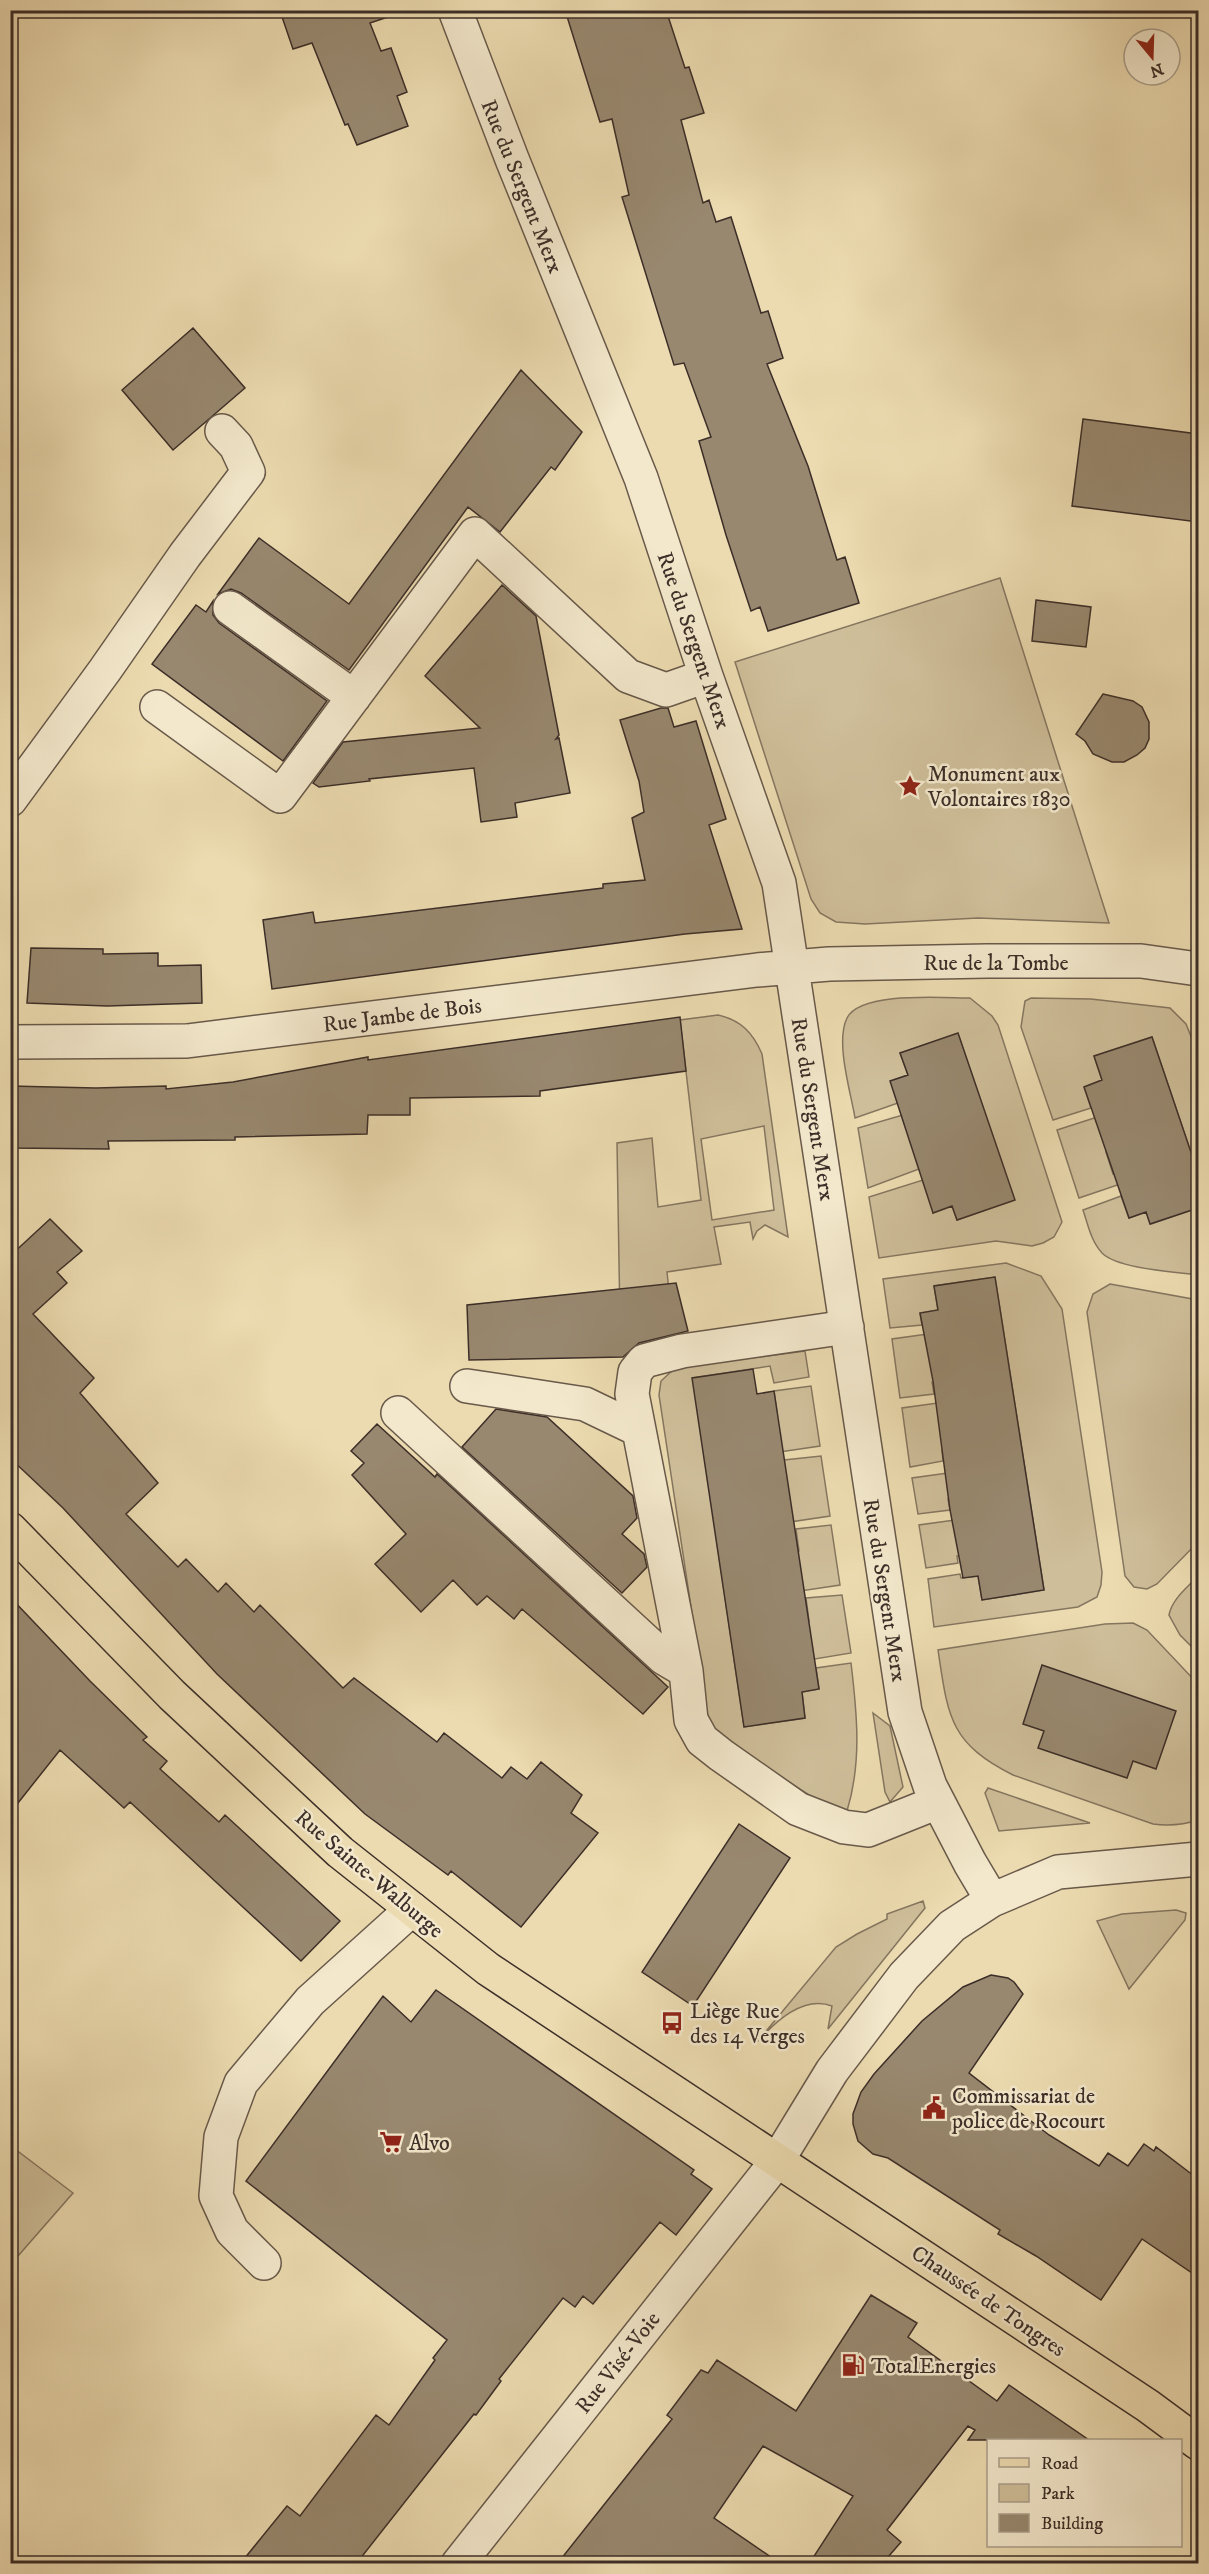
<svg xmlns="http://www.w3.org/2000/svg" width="1209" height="2574" font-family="'IM FELL DW Pica',serif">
  <rect width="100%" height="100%" fill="#ecdbb0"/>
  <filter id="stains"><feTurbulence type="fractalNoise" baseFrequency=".00333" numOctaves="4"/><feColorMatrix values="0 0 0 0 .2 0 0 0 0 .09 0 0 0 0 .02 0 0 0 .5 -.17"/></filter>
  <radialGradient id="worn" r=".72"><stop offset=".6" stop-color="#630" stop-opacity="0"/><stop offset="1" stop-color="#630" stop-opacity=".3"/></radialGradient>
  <path fill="#cebe99" stroke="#857660" stroke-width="1.5" fill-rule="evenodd" d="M 1000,578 L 1109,923 L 978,918 L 865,924 L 836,922 L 820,913 L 811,899 L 735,662 Z
    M 970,998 L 992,1016 L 998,1025 L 1062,1222 L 1054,1237 L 1043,1243 L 1032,1246 L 996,1241 L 879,1258 L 869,1197 L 942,1174 L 933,1213 L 952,1206 L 957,1220 L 1014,1200 L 958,1034 L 900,1053 L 908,1075 L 891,1081 L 898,1103 L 855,1118 C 851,1093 835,1042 847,1018 C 861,991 943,998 970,998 Z
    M 1031,998 L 1091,999 L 1170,1008 L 1186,1024 L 1198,1054 L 1198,1173 L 1152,1037 L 1094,1056 L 1102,1080 L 1084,1087 L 1091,1108 L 1053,1120 L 1021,1027 L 1025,1001 Z
    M 718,1015 C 741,1020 753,1033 762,1054 L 788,1237 L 765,1225 L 757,1231 L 753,1239 L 750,1222 L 714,1227 L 721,1264 L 667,1272 L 672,1320 L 620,1321 L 617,1143 L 652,1138 L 658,1207 L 701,1200 L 680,1020 ZM 764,1126 L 774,1210 L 712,1220 L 701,1139 Z
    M 920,1110 L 919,1169 L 868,1188 L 858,1128 Z
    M 1113,1112 L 1124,1146 L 1106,1152 L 1113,1174 L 1131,1168 L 1135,1179 L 1079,1198 L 1057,1130 Z
    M 1121,1196 L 1129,1218 L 1146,1212 L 1151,1224 L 1198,1208 L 1198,1275 C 1176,1272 1118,1269 1102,1253 C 1091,1241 1088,1225 1083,1210 Z
    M 1006,1263 L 1041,1276 L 1062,1309 L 1102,1572 L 1101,1585 L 1097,1597 L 1078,1607 L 934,1627 L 928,1579 L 960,1574 L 961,1578 L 978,1576 L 982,1600 L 1044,1590 L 995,1277 L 934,1286 L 938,1310 L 920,1313 L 922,1325 L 890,1328 L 883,1279 Z
    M 1110,1284 L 1198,1300 L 1198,1542 L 1157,1584 L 1147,1589 L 1134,1587 L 1125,1576 L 1087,1312 L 1093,1294 Z
    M 942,1332 L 949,1379 L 932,1382 L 934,1394 L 900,1398 L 892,1339 Z
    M 805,1351 L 809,1377 L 774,1383 L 770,1366 L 693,1378 L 744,1727 L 805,1718 L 802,1692 L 819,1689 L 816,1668 L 851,1663 C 857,1713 862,1762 847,1811 L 835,1812 L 719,1736 L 711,1727 L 707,1713 L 659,1395 L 661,1381 L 675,1368 Z
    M 811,1386 L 820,1446 L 766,1454 L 760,1415 L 777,1412 L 774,1391 Z
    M 952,1401 L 959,1448 L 942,1450 L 943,1461 L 910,1467 L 902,1408 Z
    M 821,1456 L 830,1516 L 776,1524 L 784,1460 Z
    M 962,1471 L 966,1496 L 948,1499 L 950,1510 L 918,1514 L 912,1478 Z
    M 969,1518 L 975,1554 L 957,1556 L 958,1563 L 926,1568 L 919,1525 Z
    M 831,1525 L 840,1585 L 787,1593 L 781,1555 L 799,1551 L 796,1529 Z
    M 1198,1576 L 1198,1653 L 1180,1635 L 1169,1615 C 1172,1599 1187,1588 1198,1576 Z
    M 842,1595 L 851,1653 L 797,1662 L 791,1624 L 809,1621 L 806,1598 Z
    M 1133,1623 L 1147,1630 L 1198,1684 L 1198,1820 C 1183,1825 1169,1826 1153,1824 L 1013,1775 C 949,1743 948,1716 938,1650 L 1105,1624 Z
    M 873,1713 L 890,1726 L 903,1787 L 890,1802 L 885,1792 Z
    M 988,1788 L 1090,1823 L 999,1831 L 985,1793 Z
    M 923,1901 L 925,1908 L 828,2029 L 832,2006 C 803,1995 775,2022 757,2042 L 836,1947 L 857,1934 L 887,1919 L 887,1914 Z
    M 1176,1910 L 1186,1913 L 1185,1920 L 1129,1989 L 1097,1921 L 1122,1914 Z
    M 11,2146 L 73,2193 L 11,2264 Z"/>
  <path fill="#98886f" stroke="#3c2e28" stroke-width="1.5" d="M 565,10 L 666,10 L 685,68 L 689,67 L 704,113 L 681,120 L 703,203 L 709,200 L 716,222 L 731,217 L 761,313 L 768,311 L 783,358 L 767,364 L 808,466 L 837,560 L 845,557 L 859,603 L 768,631 L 760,607 L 751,611 L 726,535 L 699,441 L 711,437 L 684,363 L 674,365 L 622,197 L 629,195 L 612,119 L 600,122 Z
    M 280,11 L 387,11 L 388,17 L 370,23 L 381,51 L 391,48 L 407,92 L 397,96 L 408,126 L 357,145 L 348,124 L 345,125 L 312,43 L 293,49 Z
    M 193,328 L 245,388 L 173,450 L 122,390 Z
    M 521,370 L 582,432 L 555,470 L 551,467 L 500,532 L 468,507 L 349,670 L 241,593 L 231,589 L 218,594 L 259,538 L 349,604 Z
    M 1083,419 L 1198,434 L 1198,522 L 1072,506 Z
    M 502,585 L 536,616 L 559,735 L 556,739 L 559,738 L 570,793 L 515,803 L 517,817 L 481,822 L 474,768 L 369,779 L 370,781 L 319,787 L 313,783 L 343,742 L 480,728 L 425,676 Z
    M 1036,600 L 1091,607 L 1086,647 L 1032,641 Z
    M 213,601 L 213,615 L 219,623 L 327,701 L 283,761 L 152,664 L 196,605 L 206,612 Z
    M 1103,694 L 1133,701 L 1142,707 L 1149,722 L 1149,739 L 1145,748 L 1137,755 L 1124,762 L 1112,762 L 1093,754 L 1085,741 L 1076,734 Z
    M 661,708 L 668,708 L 674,727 L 696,721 L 726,819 L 709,825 L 742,929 L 685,934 L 272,989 L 263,920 L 313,912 L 315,923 L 603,888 L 603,884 L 645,880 L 632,818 L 644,812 L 639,781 L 620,720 Z
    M 31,948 L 103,949 L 103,954 L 158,953 L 158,966 L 201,965 L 202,1003 L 107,1006 L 27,1003 Z
    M 680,1017 L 686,1071 L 540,1091 L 540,1096 L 410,1098 L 410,1115 L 368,1115 L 367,1134 L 235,1137 L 235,1140 L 108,1141 L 109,1149 L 10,1148 L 10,1086 L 96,1088 L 166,1086 L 166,1089 L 233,1082 L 368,1057 L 368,1060 Z
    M 958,1033 L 1015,1200 L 957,1220 L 952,1206 L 933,1213 L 890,1081 L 908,1075 L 900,1053 Z
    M 1152,1037 L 1198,1173 L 1198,1208 L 1150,1224 L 1146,1212 L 1129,1218 L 1084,1087 L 1102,1080 L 1094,1056 Z
    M 50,1219 L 82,1251 L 57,1272 L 67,1283 L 33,1314 L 94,1378 L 80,1393 L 158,1483 L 126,1514 L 178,1567 L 186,1559 L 218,1592 L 226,1583 L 254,1612 L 260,1605 L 343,1688 L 354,1678 L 437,1742 L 444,1733 L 502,1778 L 511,1767 L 527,1779 L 541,1762 L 582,1795 L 571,1813 L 598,1833 L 521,1927 L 451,1871 L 448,1875 L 365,1814 L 217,1674 L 63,1508 L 10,1458 L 10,1256 Z
    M 995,1277 L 1044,1590 L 982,1600 L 978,1576 L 963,1578 L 950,1510 L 933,1381 L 920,1313 L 938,1310 L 934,1286 Z
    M 676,1283 L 688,1331 L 639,1343 L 623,1357 L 469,1360 L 467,1305 Z
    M 753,1369 L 757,1394 L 774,1391 L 819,1689 L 802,1692 L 805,1718 L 744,1727 L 692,1378 Z
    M 496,1409 L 547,1417 L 633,1496 L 637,1518 L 622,1534 L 644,1554 L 647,1567 L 622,1593 L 462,1447 Z
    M 377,1424 L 435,1477 L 437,1474 L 668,1687 L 643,1714 L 522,1609 L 514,1619 L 487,1596 L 477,1605 L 453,1580 L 421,1612 L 375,1564 L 406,1534 L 352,1475 L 364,1463 L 351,1451 Z
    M 10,1597 L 90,1681 L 147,1737 L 143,1740 L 167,1761 L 160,1769 L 219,1822 L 225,1815 L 340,1921 L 301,1961 L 130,1802 L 124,1808 L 60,1750 L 10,1813 Z
    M 1042,1665 L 1176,1711 L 1156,1769 L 1133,1761 L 1127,1778 L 1038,1748 L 1044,1731 L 1023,1724 Z
    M 739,1824 L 790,1858 L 693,2006 L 642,1972 Z
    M 991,1975 L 1008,1978 L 1014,1982 L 1023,1994 L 969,2073 L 1049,2135 L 1099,2166 L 1108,2153 L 1128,2166 L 1144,2144 L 1154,2151 L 1156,2147 L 1198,2179 L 1198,2277 L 1142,2239 L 1101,2300 L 1036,2256 L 998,2234 L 1000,2230 L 888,2158 L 873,2154 L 858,2141 L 853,2124 L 853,2114 L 861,2092 L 874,2074 L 922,2021 L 963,1987 Z
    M 436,1990 L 694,2170 L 691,2174 L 712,2189 L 676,2235 L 660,2222 L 593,2304 L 583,2296 L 575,2307 L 563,2298 L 499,2379 L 501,2381 L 476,2415 L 474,2414 L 356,2564 L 240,2564 L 287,2506 L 300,2516 L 376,2415 L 389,2425 L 435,2360 L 433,2358 L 447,2340 L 246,2181 L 383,1996 L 411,2022 Z
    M 871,2295 L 917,2323 L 908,2337 L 997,2401 L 1009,2385 L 1089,2440 L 968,2440 L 975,2430 L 968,2426 L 887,2530 L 901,2542 L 882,2564 L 809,2564 L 853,2496 L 763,2446 L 714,2518 L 781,2564 L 557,2564 L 672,2419 L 667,2415 L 701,2370 L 708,2373 L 717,2360 L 796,2411 Z"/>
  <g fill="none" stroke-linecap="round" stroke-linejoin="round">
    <g stroke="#68594a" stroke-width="36">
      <path id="minor" d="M 455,10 L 512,159 L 641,478 L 706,676 L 779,883 L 905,1712 L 930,1786 L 970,1863 L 992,1900
        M 230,608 L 354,697
        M 157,707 L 280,796 L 475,534 L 628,676 L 666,690 L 706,676
        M 10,800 L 105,670 L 185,555 L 248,472 L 236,446 L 222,431
        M 10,1042 L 187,1041 L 757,970 L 829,964 L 987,961 L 1141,961 L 1198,969
        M 847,1327 L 682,1351 L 644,1361 L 635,1372 L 632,1394 L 686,1671 L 691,1720 L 702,1740 L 721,1755 L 798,1809 L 844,1827 L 868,1830 L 938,1802
        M 467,1386 L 585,1404 L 637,1429
        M 398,1413 L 664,1658 L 686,1671
        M 264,2263 L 232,2231 L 216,2196 L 221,2137 L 241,2083 L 310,2001 L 412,1909
        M 458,2564 L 777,2161 L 832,2071 L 904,1976 L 952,1926 L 992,1900 L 1058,1872 L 1198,1859"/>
    </g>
    <g stroke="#3c2e28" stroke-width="36">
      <path id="major" d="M 10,1529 L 172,1695 L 340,1852 L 488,1969 L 1148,2406 L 1198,2443"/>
    </g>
    <use href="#minor" stroke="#f3e8cc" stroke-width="33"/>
    <use href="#major" stroke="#ecdbb0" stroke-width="33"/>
  </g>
  <defs>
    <g id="sight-bare" transform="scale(1.8)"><path d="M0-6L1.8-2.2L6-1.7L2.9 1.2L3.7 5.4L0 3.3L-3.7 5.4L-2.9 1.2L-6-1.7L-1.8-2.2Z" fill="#8f2418" stroke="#f3e8cc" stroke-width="2.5" paint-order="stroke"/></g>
    <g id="bus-bare" transform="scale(1.8)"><path d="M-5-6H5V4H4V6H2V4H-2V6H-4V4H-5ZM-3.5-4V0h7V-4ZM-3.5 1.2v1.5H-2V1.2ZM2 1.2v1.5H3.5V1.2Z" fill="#8f2418" stroke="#f3e8cc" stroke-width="2.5" paint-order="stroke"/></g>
    <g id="civic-bare" transform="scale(1.8)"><path d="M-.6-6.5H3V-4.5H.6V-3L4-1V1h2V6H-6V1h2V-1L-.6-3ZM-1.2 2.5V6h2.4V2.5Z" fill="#8f2418" stroke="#f3e8cc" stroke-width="2.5" paint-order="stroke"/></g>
    <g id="supermarket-bare" transform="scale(1.8)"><path d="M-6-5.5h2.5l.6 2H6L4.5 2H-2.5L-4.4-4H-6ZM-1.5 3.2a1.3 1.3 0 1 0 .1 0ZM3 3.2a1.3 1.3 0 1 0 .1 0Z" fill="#8f2418" stroke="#f3e8cc" stroke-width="2.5" paint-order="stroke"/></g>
    <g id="fuel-bare" transform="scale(1.8)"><path d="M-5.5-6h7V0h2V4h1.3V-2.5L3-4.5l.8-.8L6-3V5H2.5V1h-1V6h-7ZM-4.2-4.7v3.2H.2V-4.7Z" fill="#8f2418" stroke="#f3e8cc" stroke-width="2.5" paint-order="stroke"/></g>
  </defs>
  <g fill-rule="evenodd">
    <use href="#sight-bare" x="910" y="786"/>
    <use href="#bus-bare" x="672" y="2023"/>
    <use href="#civic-bare" x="934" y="2108"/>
    <use href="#supermarket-bare" x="391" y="2142"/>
    <use href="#fuel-bare" x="853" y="2365"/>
  </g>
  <g text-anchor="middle" stroke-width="5" stroke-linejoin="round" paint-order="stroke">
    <g font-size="22" fill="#3c2e28" stroke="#f3e8cc">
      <text transform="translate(523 186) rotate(68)" y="8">Rue du Sergent Merx</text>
      <text transform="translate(695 640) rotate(71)" y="8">Rue du Sergent Merx</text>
      <text x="996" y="970">Rue de la Tombe</text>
      <text transform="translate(402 1014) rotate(-7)" y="8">Rue Jambe de Bois</text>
      <text transform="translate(814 1109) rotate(81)" y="8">Rue du Sergent Merx</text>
      <text transform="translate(886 1590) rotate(81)" y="8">Rue du Sergent Merx</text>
      <text transform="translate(370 1873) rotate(40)" y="8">Rue Sainte-Walburge</text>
      <text transform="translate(989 2300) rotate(34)" y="8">Chaussée de Tongres</text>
      <text transform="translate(617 2362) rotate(-52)" y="8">Rue Visé-Voie</text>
    </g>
    <g font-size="22" fill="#3c2e28" stroke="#f3e8cc" text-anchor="start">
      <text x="928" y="781">Monument aux<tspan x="928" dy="25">Volontaires 1830</tspan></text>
      <text x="690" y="2018">Liège Rue<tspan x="690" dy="25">des 14 Verges</tspan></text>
      <text x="952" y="2103">Commissariat de<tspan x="952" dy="25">police de Rocourt</tspan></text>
      <text x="409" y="2150">Alvo</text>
      <text x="871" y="2373">TotalEnergies</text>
    </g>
  </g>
  <rect width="1209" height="2574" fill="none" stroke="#ecdbb0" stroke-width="36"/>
  <rect x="12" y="12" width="1185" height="2550" fill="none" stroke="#3c2e28" stroke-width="3"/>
  <rect x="18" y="18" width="1173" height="2538" fill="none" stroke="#3c2e28" stroke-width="1.5"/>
  <rect x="987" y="2439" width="195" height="108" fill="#f3e8cc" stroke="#aa9e8a" stroke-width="1.5"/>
  <rect x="999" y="2458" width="30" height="9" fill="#ecdbb0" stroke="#aa9e8a" stroke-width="1.5"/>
  <text x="1041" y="2469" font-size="18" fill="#3c2e28">Road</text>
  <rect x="999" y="2484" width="30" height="18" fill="#cebe99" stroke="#aa9e8a" stroke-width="1.5"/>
  <text x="1041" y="2499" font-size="18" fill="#3c2e28">Park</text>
  <rect x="999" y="2514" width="30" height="18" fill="#98886f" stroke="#aa9e8a" stroke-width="1.5"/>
  <text x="1041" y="2529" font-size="18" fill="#3c2e28">Building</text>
  <g transform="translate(1152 57) rotate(161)"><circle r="28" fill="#f3e8cc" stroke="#aa9e8a" stroke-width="1.5"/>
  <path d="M0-4.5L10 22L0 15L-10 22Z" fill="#8f2418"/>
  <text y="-9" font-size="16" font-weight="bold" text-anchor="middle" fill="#3c2e28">N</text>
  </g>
  <rect width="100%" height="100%" filter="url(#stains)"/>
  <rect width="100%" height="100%" fill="url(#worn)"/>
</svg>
